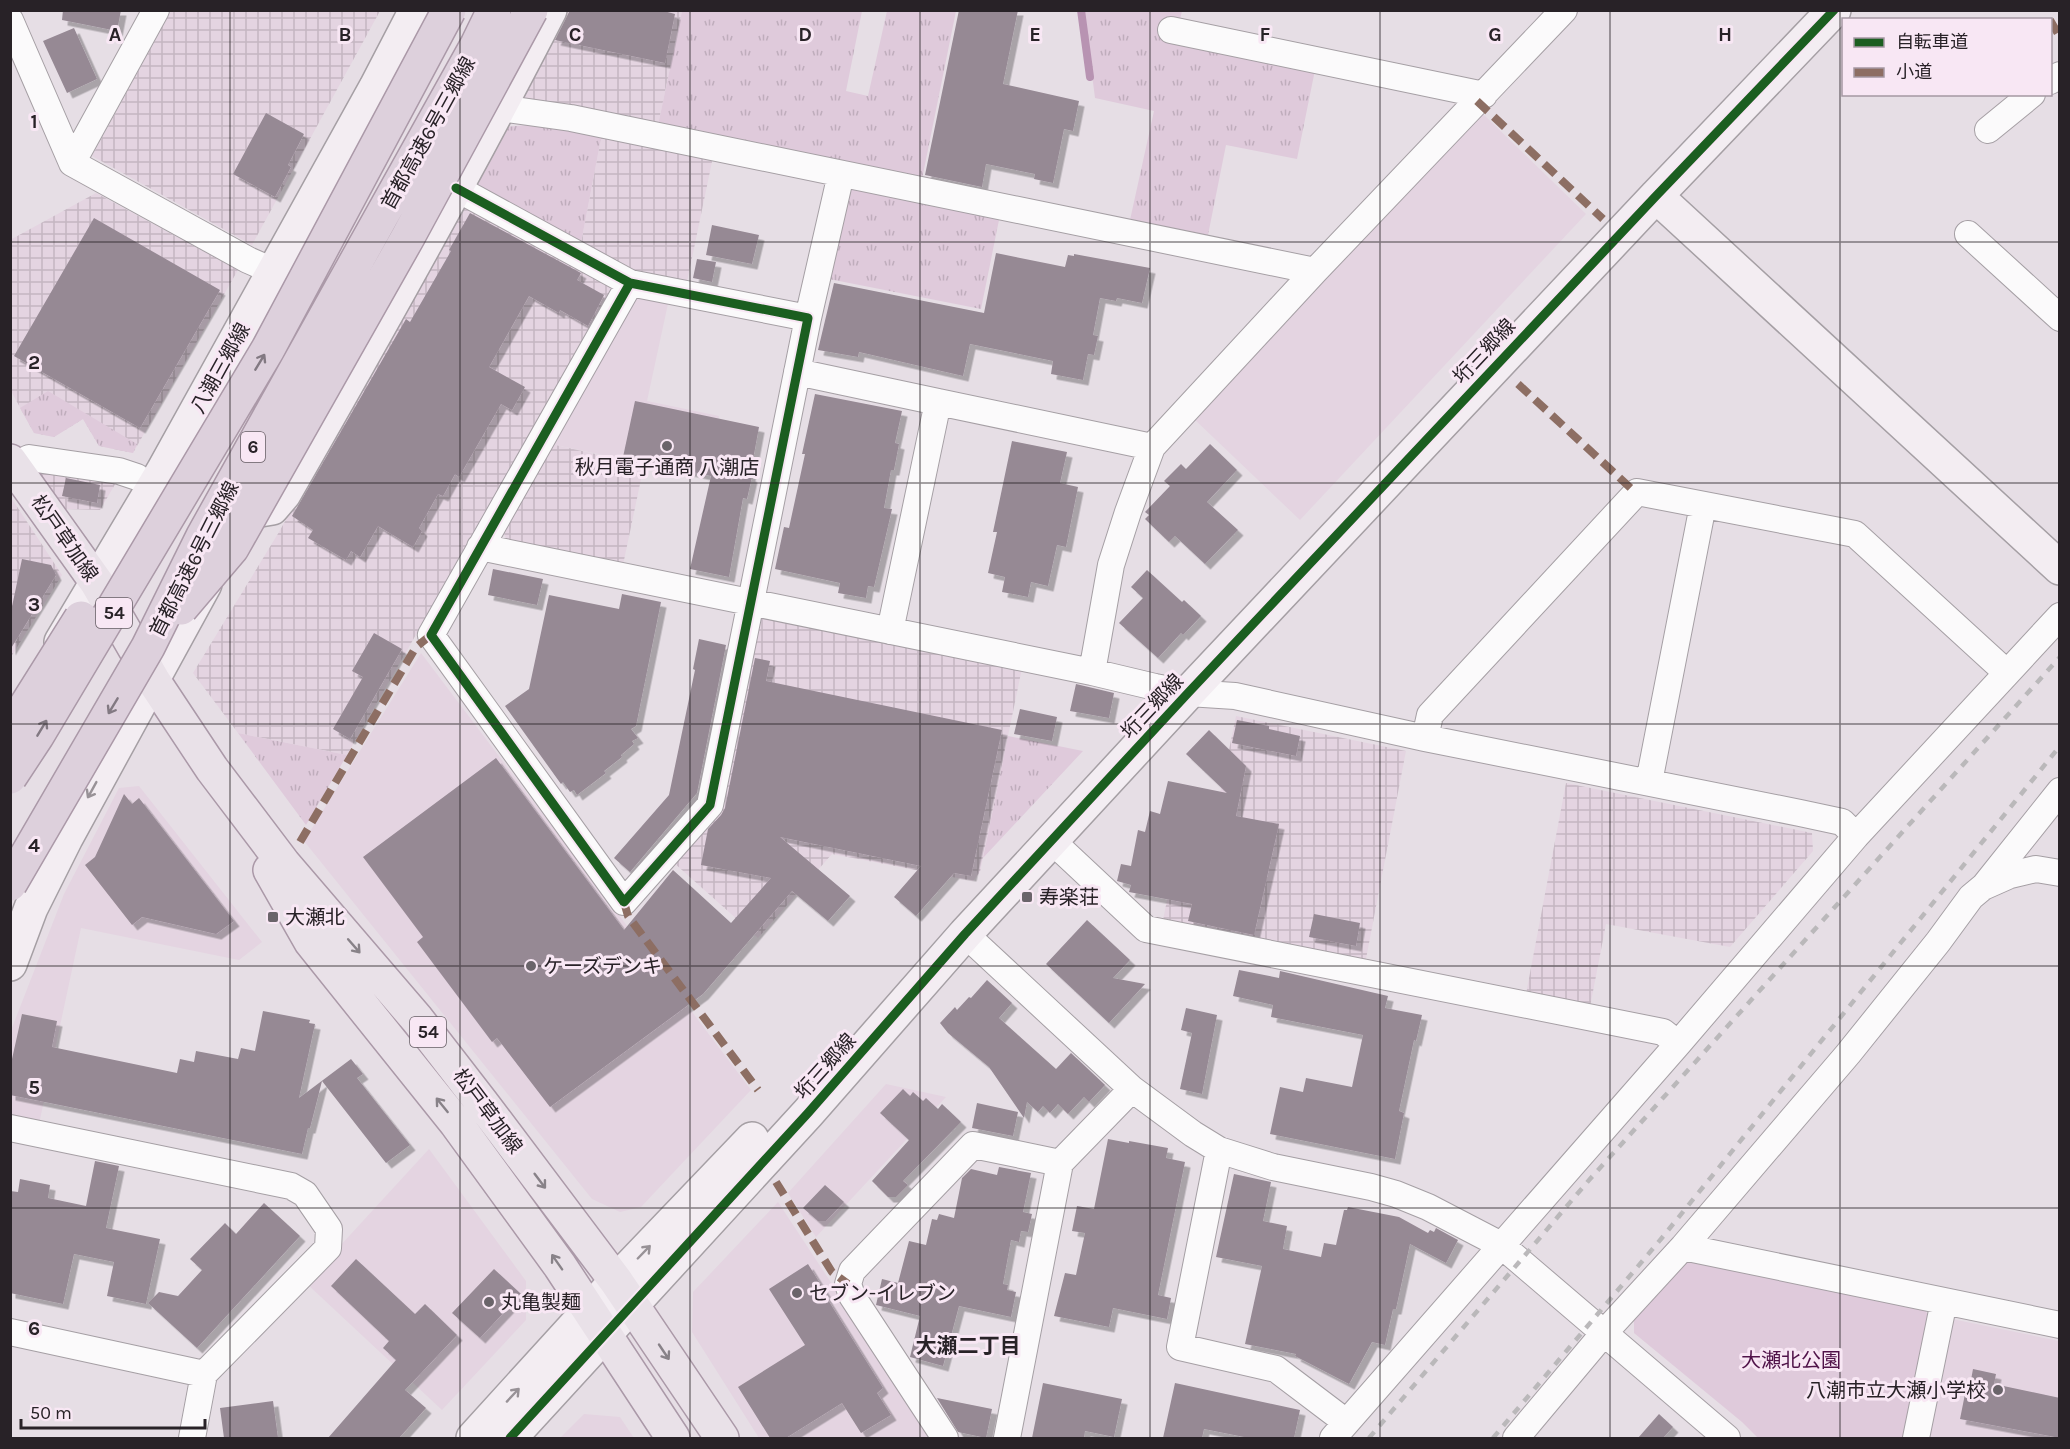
<svg xmlns="http://www.w3.org/2000/svg" width="2070" height="1449" font-family="Karla,'Noto Sans JP',sans-serif">
  <defs>
    <pattern id="industrial-grid" width="8" height="8" patternUnits="userSpaceOnUse" patternTransform="scale(1.5)"><rect width="8" height="8" fill="#e4d4e1"/><path d="M0 4h8M4 0v8" fill="none" stroke="#c4b6c1"/></pattern>
    <pattern id="grass-tufts" width="24" height="20" patternUnits="userSpaceOnUse" patternTransform="scale(1.5)"><rect width="24" height="20" fill="#dfcadb"/><path d="M3 7l-1-3M5 7V3M7 7l1-3M15 17l-1-3M17 17v-4M19 17l1-3" fill="none" stroke="#bfadbc"/></pattern>
    <filter id="shadow"><feDropShadow dx="5.5" dy="5.5" stdDeviation="0" flood-color="#0004"/></filter>
  </defs>
  <rect width="100%" height="100%" fill="#e6dee5"/>
  <path fill="#e4d4e1" d="M 1482,113 L 1586,214 L 1300,520 L 1193,418 Z
    M 638,293 L 669,299 L 647,401 L 719,416 L 706,477 L 551,444 Z
    M 421,653 L 751,1090 L 641,1207 L 620,1212 L 592,1199 L 304,841 Z
    M 139,786 L 262,942 L 239,960 L 81,928 L 39,1124 L 11,1118 L 10,1033 L 64,894 L 119,788 Z
    M 886,1084 L 946,1097 L 816,1237 L 788,1193 Z
    M 429,1149 L 526,1281 L 526,1320 L 442,1410 L 306,1283 Z
    M 778,1202 L 830,1281 L 930,1438 L 759,1438 L 692,1332 L 693,1292 Z
    M 1952,1319 L 2059,1341 L 2059,1438 L 1928,1438 Z
    M 584,1414 L 620,1417 L 634,1438 L 560,1438 Z"/>
  <path fill="url(#industrial-grid)" d="M 171,11 L 380,11 L 252,245 L 92,156 Z
    M 565,11 L 682,11 L 657,130 L 526,102 L 521,95 Z
    M 602,133 L 713,157 L 687,282 L 634,271 L 581,243 Z
    M 96,193 L 238,270 L 133,453 L 99,446 L 83,419 L 54,437 L 34,433 L 11,391 L 10,240 Z
    M 464,203 L 616,286 L 347,755 L 238,733 L 193,673 L 279,532 Z
    M 551,444 L 644,465 L 623,565 L 507,541 L 502,529 Z
    M 35,467 L 117,481 L 100,510 L 64,509 Z
    M 10,496 L 62,575 L 11,657 L 10,657 Z
    M 760,615 L 1022,668 L 980,872 L 973,881 L 832,854 L 758,938 L 673,862 L 721,810 Z
    M 1236,716 L 1406,751 L 1365,964 L 1162,925 L 1172,875 L 1202,880 Z
    M 1566,783 L 1812,833 L 1813,851 L 1730,947 L 1606,924 L 1590,1007 L 1526,994 Z"/>
  <path fill="url(#grass-tufts)" d="M 682,11 L 862,11 L 846,91 L 868,96 L 887,11 L 956,11 L 921,184 L 657,130 Z
    M 1084,11 L 1182,11 L 1180,19 L 1315,70 L 1297,159 L 1226,145 L 1208,235 L 1130,220 L 1154,111 L 1095,98 Z
    M 549,123 L 602,133 L 581,243 L 475,187 L 504,127 Z
    M 848,184 L 1000,215 L 981,309 L 829,279 Z
    M 48,391 L 137,444 L 133,453 L 99,446 L 83,419 L 54,437 L 34,433 L 20,408 Z
    M 238,733 L 347,755 L 306,825 Z
    M 1008,736 L 1083,751 L 983,858 Z"/>
  <path fill="#dfcadb" d="M 1696,1260 L 1923,1307 L 1928,1315 L 1904,1438 L 1758,1438 L 1742,1422 L 1634,1333 L 1634,1319 L 1682,1263 Z"/>
  <g fill="none" stroke-linecap="round" stroke-linejoin="round">
    <path stroke="#b893b2" stroke-width="8" d="M 1081,10 L 1090,77"/>
  </g>
  <path fill="#968994" filter="url(#shadow)" d="M 63,10 L 121,10 L 117,31 L 62,20 Z
    M 570,10 L 660,10 L 675,14 L 665,63 L 555,40 Z
    M 959,10 L 1018,10 L 1003,84 L 1079,101 L 1073,131 L 1064,129 L 1053,183 L 1034,179 L 1035,174 L 986,164 L 982,187 L 925,175 Z
    M 74,28 L 97,79 L 67,93 L 43,41 Z
    M 266,113 L 304,134 L 288,165 L 291,167 L 275,197 L 233,174 Z
    M 470,213 L 581,273 L 577,280 L 604,295 L 588,326 L 560,310 L 559,313 L 529,296 L 489,367 L 525,387 L 512,410 L 501,404 L 459,477 L 455,474 L 443,496 L 438,494 L 419,528 L 422,531 L 413,547 L 378,526 L 360,557 L 351,551 L 346,560 L 308,538 L 313,530 L 292,516 L 406,319 L 410,322 L 451,251 L 449,250 Z
    M 94,218 L 220,290 L 140,428 L 14,356 Z
    M 712,225 L 759,235 L 752,264 L 706,255 Z
    M 996,253 L 1065,267 L 1068,255 L 1074,256 L 1074,254 L 1150,268 L 1142,303 L 1117,298 L 1116,301 L 1100,298 L 1093,335 L 1098,336 L 1094,355 L 1088,354 L 1083,380 L 1051,374 L 1053,361 L 970,344 L 963,376 L 859,352 L 858,357 L 818,350 L 834,283 L 984,313 Z
    M 697,259 L 716,262 L 712,282 L 693,278 Z
    M 815,394 L 902,411 L 895,443 L 899,444 L 894,470 L 891,470 L 884,508 L 892,509 L 874,587 L 868,586 L 866,598 L 838,593 L 840,583 L 775,569 L 784,527 L 789,528 L 805,454 L 802,454 Z
    M 635,401 L 759,427 L 750,476 L 752,477 L 747,499 L 743,498 L 729,577 L 690,569 L 711,476 L 623,457 Z
    M 1012,441 L 1067,452 L 1060,483 L 1078,487 L 1066,547 L 1057,545 L 1048,586 L 1031,582 L 1028,597 L 1002,592 L 1005,577 L 988,573 L 997,532 L 993,532 Z
    M 1210,444 L 1237,470 L 1207,502 L 1238,530 L 1205,564 L 1175,536 L 1169,542 L 1145,519 L 1149,515 L 1145,512 L 1170,486 L 1164,481 L 1181,464 L 1186,469 Z
    M 66,478 L 100,485 L 97,503 L 62,496 Z
    M 22,559 L 51,565 L 56,575 L 10,650 L 10,616 Z
    M 493,569 L 543,579 L 537,605 L 488,595 Z
    M 1147,570 L 1182,602 L 1184,600 L 1201,616 L 1183,635 L 1181,633 L 1158,658 L 1119,623 L 1143,598 L 1131,587 Z
    M 622,594 L 661,602 L 636,726 L 631,729 L 638,738 L 632,741 L 634,744 L 621,755 L 622,757 L 604,771 L 606,773 L 577,795 L 574,790 L 570,792 L 563,782 L 561,784 L 505,706 L 529,689 L 549,595 L 619,609 Z
    M 374,633 L 402,649 L 350,739 L 333,729 L 363,677 L 352,671 Z
    M 699,639 L 726,645 L 697,793 L 630,872 L 614,858 L 669,795 L 695,670 L 693,669 Z
    M 755,658 L 770,661 L 766,681 L 1002,730 L 971,876 L 954,873 L 916,916 L 894,897 L 921,866 L 780,837 L 850,896 L 828,921 L 792,891 L 703,994 L 550,1107 L 497,1038 L 492,1042 L 417,942 L 423,937 L 363,857 L 496,758 L 624,930 L 673,870 L 731,923 L 771,878 L 701,865 L 708,829 L 721,815 L 725,808 Z
    M 1076,684 L 1114,693 L 1109,718 L 1070,711 Z
    M 1020,709 L 1057,717 L 1052,741 L 1014,734 Z
    M 1237,720 L 1269,726 L 1269,729 L 1300,736 L 1296,756 L 1232,743 Z
    M 1209,730 L 1246,766 L 1236,816 L 1279,824 L 1254,935 L 1188,921 L 1192,904 L 1129,892 L 1131,885 L 1117,881 L 1121,864 L 1131,866 L 1138,830 L 1145,832 L 1150,811 L 1160,814 L 1168,781 L 1227,793 L 1186,754 Z
    M 124,794 L 132,804 L 139,798 L 234,921 L 216,934 L 142,917 L 132,925 L 85,865 L 95,857 Z
    M 1314,914 L 1360,923 L 1356,946 L 1309,937 Z
    M 1087,920 L 1130,960 L 1113,978 L 1145,984 L 1109,1023 L 1046,964 Z
    M 1239,970 L 1279,978 L 1280,971 L 1388,996 L 1385,1008 L 1422,1015 L 1416,1041 L 1414,1040 L 1399,1111 L 1404,1113 L 1395,1159 L 1270,1134 L 1280,1087 L 1303,1092 L 1306,1078 L 1352,1087 L 1363,1035 L 1271,1017 L 1273,1005 L 1233,996 Z
    M 987,980 L 1012,1003 L 999,1018 L 1056,1069 L 1071,1053 L 1105,1085 L 1089,1102 L 1084,1097 L 1068,1114 L 1058,1104 L 1050,1113 L 1043,1106 L 1038,1112 L 1027,1102 L 1024,1118 L 989,1067 L 948,1033 L 940,1023 L 955,1007 L 957,1010 L 969,997 L 971,998 Z
    M 1186,1008 L 1217,1015 L 1202,1094 L 1180,1089 L 1192,1033 L 1181,1030 Z
    M 263,1011 L 310,1020 L 309,1023 L 315,1024 L 299,1098 L 351,1059 L 363,1074 L 357,1078 L 410,1145 L 386,1163 L 322,1081 L 310,1128 L 308,1128 L 302,1154 L 10,1095 L 10,1068 L 22,1014 L 57,1021 L 52,1047 L 177,1073 L 180,1059 L 194,1062 L 196,1051 L 238,1059 L 241,1048 L 255,1051 Z
    M 903,1089 L 910,1096 L 913,1092 L 923,1101 L 926,1098 L 938,1109 L 942,1104 L 961,1122 L 903,1181 L 908,1185 L 896,1197 L 888,1197 L 872,1181 L 909,1140 L 880,1113 Z
    M 977,1103 L 1018,1112 L 1013,1136 L 972,1128 Z
    M 1108,1139 L 1129,1143 L 1129,1141 L 1168,1148 L 1166,1158 L 1185,1162 L 1158,1295 L 1171,1298 L 1167,1319 L 1113,1308 L 1109,1327 L 1054,1316 L 1065,1273 L 1076,1275 L 1085,1233 L 1072,1231 L 1077,1206 L 1094,1209 Z
    M 95,1161 L 119,1166 L 106,1228 L 160,1239 L 146,1304 L 107,1296 L 114,1262 L 74,1254 L 63,1304 L 10,1293 L 10,1191 L 18,1192 L 20,1179 L 50,1185 L 48,1198 L 86,1206 Z
    M 999,1167 L 1031,1173 L 1023,1212 L 1032,1214 L 1028,1232 L 1021,1231 L 1019,1242 L 1011,1240 L 1003,1284 L 1008,1285 L 1007,1290 L 1016,1292 L 1011,1317 L 959,1306 L 943,1366 L 910,1357 L 920,1316 L 876,1305 L 882,1279 L 898,1283 L 909,1241 L 926,1245 L 932,1219 L 937,1220 L 939,1214 L 954,1218 L 962,1178 L 971,1169 L 997,1175 Z
    M 1234,1174 L 1271,1182 L 1263,1221 L 1287,1226 L 1283,1249 L 1321,1257 L 1324,1243 L 1336,1245 L 1344,1210 L 1347,1210 L 1348,1207 L 1399,1217 L 1428,1233 L 1430,1230 L 1434,1232 L 1436,1228 L 1458,1240 L 1446,1263 L 1410,1244 L 1396,1309 L 1393,1309 L 1385,1345 L 1372,1342 L 1349,1384 L 1295,1356 L 1296,1354 L 1245,1344 L 1262,1266 L 1216,1257 Z
    M 825,1185 L 844,1202 L 826,1221 L 818,1221 L 803,1208 Z
    M 264,1203 L 300,1236 L 197,1348 L 148,1303 L 159,1292 L 178,1296 L 202,1270 L 190,1259 L 225,1223 L 236,1234 Z
    M 356,1259 L 415,1314 L 425,1304 L 457,1335 L 405,1390 L 426,1408 L 399,1438 L 328,1438 L 396,1360 L 383,1348 L 389,1341 L 331,1286 Z
    M 808,1264 L 826,1293 L 823,1292 L 883,1388 L 877,1393 L 891,1415 L 861,1433 L 842,1403 L 786,1438 L 770,1438 L 738,1387 L 805,1345 L 769,1289 Z
    M 494,1269 L 521,1294 L 480,1338 L 452,1313 Z
    M 1973,1369 L 1996,1374 L 1994,1384 L 2060,1398 L 2060,1438 L 1960,1419 L 1968,1379 L 1971,1380 Z
    M 1043,1383 L 1122,1399 L 1114,1437 L 1085,1431 L 1084,1438 L 1032,1438 Z
    M 1175,1383 L 1300,1410 L 1294,1438 L 1249,1438 L 1204,1429 L 1202,1438 L 1163,1438 Z
    M 937,1398 L 992,1409 L 986,1438 L 958,1432 Z
    M 273,1401 L 278,1438 L 224,1438 L 220,1408 Z
    M 1659,1414 L 1673,1427 L 1663,1438 L 1638,1438 Z"/>
  <g fill="none" stroke-linecap="round" stroke-linejoin="round">
    <g stroke="#a59fa4" stroke-width="28">
      <path id="street" d="M 10,20 L 72,163 L 248,260 L 273,271
        M 1171,30 L 1484,95
        M 2050,81 L 2060,75
        M 500,108 L 571,118 L 1315,271
        M 1988,130 L 2032,94
        M 72,163 L 156,10
        M 456,188 L 630,283 L 808,318 L 710,805 L 624,902 L 431,635 L 630,283
        M 1968,234 L 2060,318
        M 808,318 L 841,174
        M 797,372 L 938,402 L 890,631
        M 938,402 L 1152,447
        M 14,466 L 29,458 L 119,471 L 137,477
        M 480,547 L 1092,672 L 1155,687 L 1188,693 L 1235,696 L 1425,738 L 1800,813 L 1842,822 L 1856,836
        M 1092,672 L 1111,565 L 1128,512 L 1152,447 L 1315,271 L 1564,10
        M 1425,738 L 1430,715 L 1637,492 L 1855,534 L 2007,673
        M 1649,782 L 1703,505
        M 1052,841 L 1146,929 L 1663,1032 L 1678,1044
        M 1985,885 L 2060,791
        M 965,934 L 1132,1089 L 1193,1134 L 1219,1150 L 1273,1167 L 1371,1187 L 1396,1194 L 1428,1207 L 1501,1245 L 1727,1438
        M 10,1128 L 291,1186 L 305,1194 L 329,1229 L 328,1248 L 204,1374 L 192,1438
        M 1219,1150 L 1180,1347 L 1276,1369 L 1346,1422
        M 1683,1247 L 2060,1325
        M 10,1332 L 204,1374
        M 945,1438 L 852,1296 L 848,1284 L 852,1271 L 973,1145 L 1060,1163
        M 1007,1438 L 1060,1163 L 1132,1089
        M 1333,1438 L 1678,1044 L 1856,836 L 2060,616
        M 1516,1438 L 1604,1333 L 1683,1247 L 1848,1054 L 1938,942 L 1971,897 L 1983,887 L 2010,875 L 2036,869 L 2060,873
        M 1916,1438 L 1944,1301"/>
    </g>
    <g stroke="#a59fa4" stroke-width="36">
      <path id="secondary" d="M 1656,196 L 2060,568
        M 370,274 L 416,187
        M 243,513 L 272,508 L 284,494 C 376,334 466,174 550,10
        M 61,642 L 163,471 L 376,87 L 416,10
        M 10,964 L 31,908 L 66,838 L 205,584
        M 473,1438 L 616,1281 L 752,1139
        M 510,1438 L 808,1113 L 965,934 L 1188,693 L 1656,196 L 1834,10"/>
    </g>
    <g stroke="#ab99a8" stroke-width="36">
      <path id="primary" d="M 10,461 L 97,583 L 153,680 L 212,769 L 284,864 L 417,1019 L 482,1103 L 616,1281 L 722,1438
        M 270,870 L 311,942 L 456,1123 L 560,1266 L 673,1438"/>
    </g>
    <use href="#street" stroke="#fbfafb" stroke-width="26"/>
    <use href="#secondary" stroke="#f3edf2" stroke-width="33"/>
    <use href="#primary" stroke="#e9e1e8" stroke-width="33"/>
    <path stroke="#bab8ba" stroke-width="4.5" stroke-dasharray="8 8" stroke-linecap="butt" d="M 1369,1438 L 1590,1179 L 2060,657
      M 1493,1438 L 1661,1239 L 2060,746"/>
    <g stroke="#ab99a8" stroke-width="36" stroke-linecap="butt">
      <path id="highway-bridge" d="M 181,608 L 232,548 L 408,237 L 531,10
        M 10,731 L 81,618
        M 10,777 L 37,736 L 268,349 L 449,10
        M 10,884 L 148,647 L 203,536 L 477,45 L 494,10"/>
    </g>
    <use href="#highway-bridge" stroke="#ddd0dc" stroke-width="33"/>
    <path stroke="#8d6e63" stroke-width="8" stroke-dasharray="15 8" stroke-linecap="butt" d="M 2050,20 L 2060,37
      M 1477,101 L 1603,219
      M 1518,384 L 1636,493
      M 300,842 L 416,647 L 431,635
      M 624,902 L 628,916 L 758,1090
      M 776,1182 L 832,1272 L 848,1284"/>
    <g stroke="#f8e7f4" stroke-width="13">
      <path id="cycleway" d="M 456,188 L 630,283 L 808,318 L 710,805 L 624,902 L 431,635 L 630,283
        M 510,1438 L 808,1113 L 965,934 L 1188,693 L 1656,196 L 1834,10"/>
    </g>
    <use href="#cycleway" stroke="#1b5e20" stroke-width="9"/>
  </g>
  <defs><path id="oneway-shaft" d="M-6 0H5M1.5-3L5.5 0L1.5 3" fill="none" stroke-width="1.6" stroke-linecap="round" stroke-linejoin="round" transform="scale(1.5)"/></defs>
  <g stroke="#827982">
    <use href="#oneway-shaft" transform="translate(260 362) rotate(-59)"/>
    <use href="#oneway-shaft" transform="translate(113 706) rotate(121)"/>
    <use href="#oneway-shaft" transform="translate(42 728) rotate(-59)"/>
  </g>
  <g stroke="#989297">
    <use href="#oneway-shaft" transform="translate(92 790) rotate(119)"/>
    <use href="#oneway-shaft" transform="translate(644 1252) rotate(-46)"/>
    <use href="#oneway-shaft" transform="translate(513 1395) rotate(-47)"/>
  </g>
  <g stroke="#888288">
    <use href="#oneway-shaft" transform="translate(354 946) rotate(49)"/>
    <use href="#oneway-shaft" transform="translate(442 1105) rotate(-129)"/>
    <use href="#oneway-shaft" transform="translate(540 1181) rotate(53)"/>
    <use href="#oneway-shaft" transform="translate(557 1262) rotate(-125)"/>
    <use href="#oneway-shaft" transform="translate(664 1352) rotate(56)"/>
  </g>
  <path fill="none" stroke="#282227" stroke-width="1.5" stroke-opacity="0.55" d="M 230,10 L 230,1438M 460,10 L 460,1438M 690,10 L 690,1438M 920,10 L 920,1438M 1150,10 L 1150,1438M 1380,10 L 1380,1438M 1610,10 L 1610,1438M 1840,10 L 1840,1438M 10,242 L 2060,242M 10,483 L 2060,483M 10,724 L 2060,724M 10,966 L 2060,966M 10,1208 L 2060,1208"/>
  <g fill="#6a646a" stroke="#f8e7f4" stroke-width="2">
    <circle cx="667" cy="446" r="6"/>
    <rect x="1021" y="891" width="12" height="12" rx="3"/>
    <rect x="267" y="911" width="12" height="12" rx="3"/>
    <circle cx="531" cy="966" r="6"/>
    <circle cx="797" cy="1293" r="6"/>
    <circle cx="489" cy="1302" r="6"/>
    <circle cx="1998" cy="1390" r="6"/>
  </g>
  <g text-anchor="middle" stroke-width="6" stroke-linejoin="round" paint-order="stroke">
    <g fill="#f8e7f4" stroke="#665d64" stroke-width="1.5">
      <rect x="241" y="432" width="24" height="30" rx="4.5"/>
      <rect x="96" y="598" width="36" height="30" rx="4.5"/>
      <rect x="410" y="1017" width="36" height="30" rx="4.5"/>
    </g>
    <g font-size="18" font-weight="bold" fill="#282227">
      <text x="253" y="453">6</text>
      <text x="114" y="619">54</text>
      <text x="428" y="1038">54</text>
    </g>
    <g font-size="20" fill="#282227" stroke="#f8e7f4">
      <text transform="translate(428 133) rotate(-61)" y="7">首都高速6号三郷線</text>
      <text transform="translate(1484 351) rotate(-47)" y="7">垳三郷線</text>
      <text transform="translate(220 368) rotate(-61)" y="7">八潮三郷線</text>
      <text transform="translate(65 538) rotate(55)" y="7">松戸草加線</text>
      <text transform="translate(194 559) rotate(-63)" y="7">首都高速6号三郷線</text>
      <text transform="translate(1152 706) rotate(-47)" y="7">垳三郷線</text>
      <text transform="translate(825 1066) rotate(-48)" y="7">垳三郷線</text>
      <text transform="translate(488 1111) rotate(53)" y="7">松戸草加線</text>
    </g>
    <g font-size="20" fill="#282227" stroke="#f8e7f4" text-anchor="start">
      <text x="667" y="474" text-anchor="middle">秋月電子通商 八潮店</text>
      <text x="1039" y="904">寿楽荘</text>
      <text x="285" y="924">大瀬北</text>
      <text x="543" y="973">ケーズデンキ</text>
      <text x="809" y="1300">セブン-イレブン</text>
      <text x="501" y="1309">丸亀製麺</text>
      <text x="1986" y="1397" text-anchor="end">八潮市立大瀬小学校</text>
    </g>
    <g font-size="20" fill="#501349" stroke="#f8e7f4">
      <text x="1791" y="1367">大瀬北公園</text>
    </g>
    <g font-size="21" font-weight="bold" fill="#282227" stroke="#f8e7f4">
      <text x="968" y="1353">大瀬二丁目</text>
    </g>
  </g>
  <g font-size="20" text-anchor="middle" font-weight="bold" fill="#282227" stroke="#f8e7f4" stroke-width="6" stroke-linejoin="round" paint-order="stroke">
    <text x="115" y="41">A</text>
    <text x="345" y="41">B</text>
    <text x="575" y="41">C</text>
    <text x="805" y="41">D</text>
    <text x="1035" y="41">E</text>
    <text x="1265" y="41">F</text>
    <text x="1495" y="41">G</text>
    <text x="1725" y="41">H</text>
    <text x="34" y="128">1</text>
    <text x="34" y="369">2</text>
    <text x="34" y="611">3</text>
    <text x="34" y="852">4</text>
    <text x="34" y="1094">5</text>
    <text x="34" y="1335">6</text>
  </g>
  <rect width="2070" height="1449" fill="none" stroke="#282227" stroke-width="24"/>
  <rect x="1842" y="18" width="210" height="78" fill="#f8e7f4" stroke="#a598a2" stroke-width="1.5"/>
  <rect x="1854" y="38" width="30" height="9" fill="#1b5e20" stroke="#a598a2" stroke-width="1.5"/>
  <text x="1896" y="48" font-size="18" fill="#282227">自転車道</text>
  <rect x="1854" y="68" width="30" height="9" fill="#8d6e63" stroke="#a598a2" stroke-width="1.5"/>
  <text x="1896" y="78" font-size="18" fill="#282227">小道</text>
  <path d="M21 1419v9h184v-9" fill="none" stroke="#282227" stroke-width="3"/>
  <text x="30" y="1419" font-size="18" fill="#282227" stroke="#f8e7f4" stroke-width="4.5" paint-order="stroke">50 m</text>
</svg>
